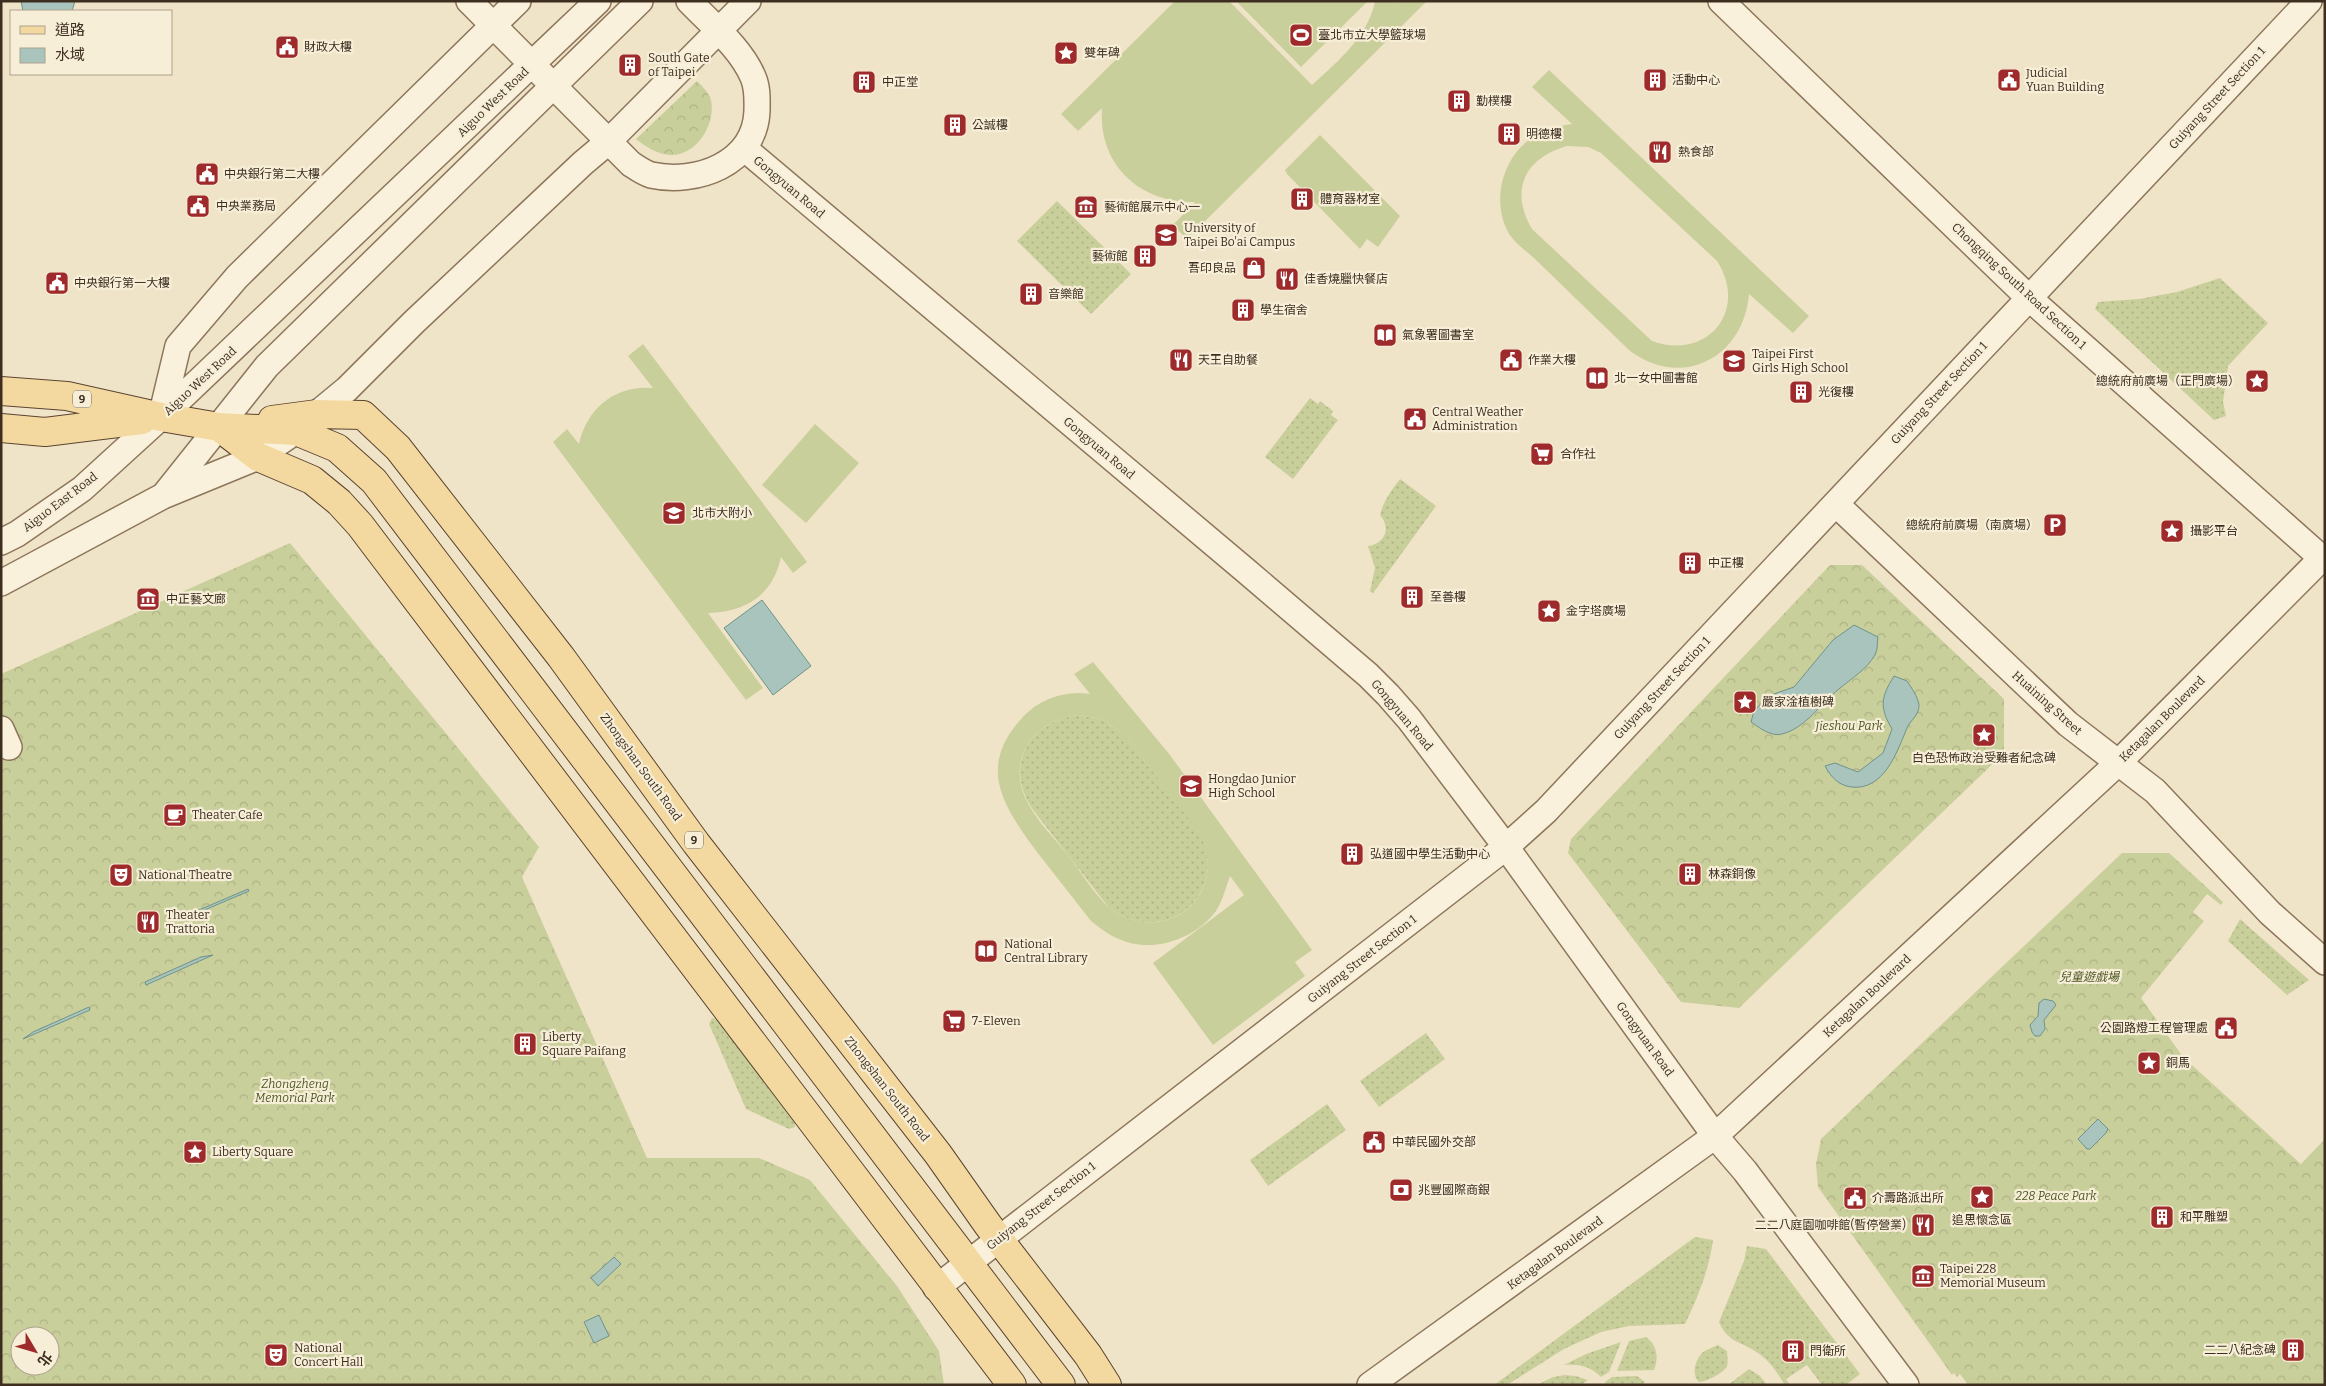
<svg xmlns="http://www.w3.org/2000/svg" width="2326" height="1386" font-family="Bitter,'Noto Sans TC',serif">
  <defs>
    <pattern id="grass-dots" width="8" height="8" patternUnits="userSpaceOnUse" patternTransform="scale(1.25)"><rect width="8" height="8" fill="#c9cf9b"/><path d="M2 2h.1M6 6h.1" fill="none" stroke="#aeb285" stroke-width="1.8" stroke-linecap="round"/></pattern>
    <pattern id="forest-crowns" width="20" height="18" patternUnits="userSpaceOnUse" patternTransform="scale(1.25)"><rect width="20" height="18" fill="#c9cf9b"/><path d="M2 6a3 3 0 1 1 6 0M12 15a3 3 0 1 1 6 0" fill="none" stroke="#aeb285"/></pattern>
  </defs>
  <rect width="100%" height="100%" fill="#f0e4c8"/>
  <path fill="url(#grass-dots)" d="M 1057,201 L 1131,274 L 1091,314 L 1017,241 Z
    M 2220,278 L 2268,323 L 2228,366 L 2223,402 L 2226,416 L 2214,420 L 2095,309 L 2098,302 L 2139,299 L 2177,292 Z
    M 1310,398 L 1318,404 L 1320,401 L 1333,411 L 1331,415 L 1338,420 L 1293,479 L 1265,457 Z
    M 1400,479 L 1436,506 L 1373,593 L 1370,591 L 1375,568 L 1368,546 C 1384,544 1392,529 1380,515 C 1384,500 1391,491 1400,479 Z
    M 1078,715 L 1102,719 L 1125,735 L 1199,831 C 1232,893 1166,950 1109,908 L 1033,810 C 1003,766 1028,722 1078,715 Z
    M 2240,919 L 2309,980 L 2287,995 L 2228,941 Z
    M 712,1018 L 718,1019 L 795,1122 L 795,1127 L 789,1129 L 746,1109 L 709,1024 Z
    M 1426,1033 L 1445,1059 L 1379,1107 L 1360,1081 Z
    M 1327,1104 L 1346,1130 L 1268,1186 L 1250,1160 Z
    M 1695,1237 L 1713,1240 C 1709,1270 1698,1297 1685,1324 L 1629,1326 L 1601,1332 L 1564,1349 L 1507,1385 L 1494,1385 Z
    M 1747,1246 L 1766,1249 L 1860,1374 L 1846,1385 L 1822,1385 L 1807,1365 L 1786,1379 L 1790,1385 L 1785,1385 C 1779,1376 1772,1364 1763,1357 C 1746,1341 1729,1346 1719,1322 L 1744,1261 Z
    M 1646,1337 C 1657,1345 1659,1357 1654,1370 L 1617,1371 L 1629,1341 Z
    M 1621,1342 L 1609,1372 L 1601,1377 C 1590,1366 1579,1364 1564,1365 L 1586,1354 Z
    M 1718,1345 L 1727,1351 C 1727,1356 1729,1364 1726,1368 C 1720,1375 1707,1381 1699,1382 C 1691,1374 1695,1360 1703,1352 C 1707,1349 1714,1347 1718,1345 Z
    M 1749,1369 L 1760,1376 L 1767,1385 L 1728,1385 Z
    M 1565,1375 L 1576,1376 L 1588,1380 L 1581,1385 L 1537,1385 L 1553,1377 Z
    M 1637,1376 L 1645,1382 L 1642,1385 L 1606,1385 L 1605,1382 L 1612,1377 Z"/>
  <path fill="url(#forest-crowns)" fill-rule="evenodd" d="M 697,81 C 702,86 709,93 711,100 C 716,124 697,156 670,155 C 657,154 646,147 636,139 Z
    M 290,543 L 539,847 L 522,877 L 647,1158 L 759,1158 L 810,1180 L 897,1286 L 939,1351 L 944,1385 L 1,1385 L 1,674 ZM 20,1336 L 50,1336 L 50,1366 L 20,1366 Z
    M 1830,565 L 1862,565 L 2004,699 L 2004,753 L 1739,1008 L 1681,1002 L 1568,853 L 1571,839 Z
    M 2122,853 L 2169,853 L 2223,902 L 2221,905 L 2207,894 L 2193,912 L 2204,921 L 2141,998 L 2183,1057 L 2301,1164 L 2325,1139 L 2325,1385 L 1968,1385 L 1960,1374 L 1957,1377 L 1954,1373 L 1952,1375 L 1818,1187 L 1816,1164 L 1821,1139 Z"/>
  <path fill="#c9cf9b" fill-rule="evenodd" d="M 1175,1 L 1229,1 L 1312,85 C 1338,61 1368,37 1375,1 L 1395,1 L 1396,3 L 1397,1 L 1427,1 L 1187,239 L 1173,225 L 1195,202 C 1140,203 1098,165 1102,108 L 1078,131 L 1061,114 Z
    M 1240,1 L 1367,1 L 1367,2 L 1301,67 L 1238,3 Z
    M 1549,70 L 1809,316 L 1793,333 L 1749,294 C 1744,357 1683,390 1630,351 C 1599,321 1568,291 1537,261 C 1529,253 1513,242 1508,232 C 1491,200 1503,156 1533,137 C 1544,129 1558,126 1572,124 L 1532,87 ZM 1567,146 L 1588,147 L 1601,153 L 1717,261 C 1749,311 1707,361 1652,341 L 1532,229 C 1509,190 1525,158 1567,146 Z
    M 1320,135 L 1400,216 L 1378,247 L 1367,239 L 1360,249 L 1287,174 L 1285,170 Z
    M 643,344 L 807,562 L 793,573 L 781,557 C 773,596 745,612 708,613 L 763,688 L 746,700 L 553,442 L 567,429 L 579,444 C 587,408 615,385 653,388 L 628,356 Z
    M 815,424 L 859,463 L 806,523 L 762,485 Z
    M 1093,662 L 1170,755 L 1312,950 L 1295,962 L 1305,976 L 1213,1045 L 1153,963 L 1244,895 L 1230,876 C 1226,887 1223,900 1216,911 C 1197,937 1158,952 1127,942 C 1113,938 1102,930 1091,921 C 1073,898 1055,875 1037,852 C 1004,807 976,768 1022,718 C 1039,699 1065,690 1090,694 L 1074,674 ZM 1078,715 L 1102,719 L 1125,735 L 1198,831 C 1233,893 1166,950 1109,908 C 1093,892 1081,872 1067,854 C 1052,835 1029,813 1022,789 C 1011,748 1041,720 1078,715 Z"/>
  <path fill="#a9c4bc" stroke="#6f938a" d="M 21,1 L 75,1 L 72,11 L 23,11 Z
    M 762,600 L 811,666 L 773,695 L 724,628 Z
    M 1854,625 L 1878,637 C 1877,642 1878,650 1875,655 C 1866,670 1852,678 1839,689 C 1821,703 1806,728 1782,734 C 1771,737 1760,728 1751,722 L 1754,711 L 1768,696 L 1794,687 L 1833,640 Z
    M 1894,676 L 1907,681 C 1911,687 1918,697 1919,705 C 1919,716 1911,719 1907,728 C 1897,752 1884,791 1851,787 C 1838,785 1831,777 1825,766 L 1835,763 L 1858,772 L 1883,753 L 1892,729 C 1879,707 1881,697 1894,676 Z
    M 248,889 L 249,891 L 200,912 L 199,910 Z
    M 213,955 L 146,985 L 145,982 L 201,957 Z
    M 2044,999 L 2053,1001 L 2056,1005 L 2044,1020 L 2045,1029 L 2040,1036 L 2035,1036 L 2032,1032 L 2030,1025 L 2038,1016 L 2039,1003 Z
    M 89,1007 L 90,1010 L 23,1039 L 33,1032 Z
    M 2098,1119 L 2108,1129 L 2106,1133 L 2090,1149 L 2087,1149 L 2078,1139 Z
    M 614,1257 L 621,1264 L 598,1286 L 591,1278 Z
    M 599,1315 L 609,1336 L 594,1343 L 584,1322 Z"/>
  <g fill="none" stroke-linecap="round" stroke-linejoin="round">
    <g stroke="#8d765c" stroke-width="28">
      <path id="minor" d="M 469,1 L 631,164 C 637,168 644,173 651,175 C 696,185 755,164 757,111 C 757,100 758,88 753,77 C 741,48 711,24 689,1
        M 1721,1 L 2029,298 L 2325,561
        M 745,149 L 1245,570 L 1368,675 L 1388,695 L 1409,719 L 1506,847 L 1715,1136 L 1745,1171 L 1906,1385
        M 161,417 L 178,346 L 237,277 L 518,1
        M 165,494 L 267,366 L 640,1
        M 1836,504 L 2068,724 L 2155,791 L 2270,913 L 2325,962
        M 1,542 L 17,534 L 82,489 L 161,417 L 598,1
        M 1,583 L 163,496 L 258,457 L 296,431 L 347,389 L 414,322 L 583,163 L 608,142 L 748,1
        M 1,729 L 9,747
        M 936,1288 L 1506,847 L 1546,811 L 2309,1
        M 1370,1385 L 1715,1136 L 2119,762 L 2322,558"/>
    </g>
    <g stroke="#5b4430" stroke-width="30">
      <path id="major" d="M 1,391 L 67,396 L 161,417 L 219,427 L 296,431 L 337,448 L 374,481 L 1061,1385
        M 272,420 L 317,414 L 363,415 L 398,448 L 561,657 L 696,843 L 938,1154 L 988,1225 L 1088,1355 L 1107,1385
        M 219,427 L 258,457 L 312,480 L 339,502 L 360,525 L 1012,1385
        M 1,428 L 45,432 L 142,420"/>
    </g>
    <use href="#minor" stroke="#faf1dc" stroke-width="25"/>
    <use href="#major" stroke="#f3d9a0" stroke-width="28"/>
  </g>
  <defs>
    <g id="stadium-square" transform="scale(1.25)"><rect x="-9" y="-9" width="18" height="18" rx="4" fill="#9e2a2b" stroke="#f7eed8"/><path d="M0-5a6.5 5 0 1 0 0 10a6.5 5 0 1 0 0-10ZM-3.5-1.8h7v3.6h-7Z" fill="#fff"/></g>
    <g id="civic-square" transform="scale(1.25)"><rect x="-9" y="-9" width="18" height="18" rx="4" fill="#9e2a2b" stroke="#f7eed8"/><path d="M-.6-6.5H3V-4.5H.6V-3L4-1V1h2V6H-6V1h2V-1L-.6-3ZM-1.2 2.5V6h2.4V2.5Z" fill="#fff"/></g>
    <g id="sight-square" transform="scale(1.25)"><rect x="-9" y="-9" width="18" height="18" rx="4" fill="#9e2a2b" stroke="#f7eed8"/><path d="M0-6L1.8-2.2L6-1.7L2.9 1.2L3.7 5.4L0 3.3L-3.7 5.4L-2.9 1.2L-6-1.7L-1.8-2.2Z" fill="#fff"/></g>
    <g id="building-square" transform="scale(1.25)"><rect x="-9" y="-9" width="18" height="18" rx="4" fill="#9e2a2b" stroke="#f7eed8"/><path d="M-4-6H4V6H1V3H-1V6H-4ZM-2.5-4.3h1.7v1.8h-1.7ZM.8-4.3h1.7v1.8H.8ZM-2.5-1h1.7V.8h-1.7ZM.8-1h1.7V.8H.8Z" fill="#fff"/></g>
    <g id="restaurant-square" transform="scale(1.25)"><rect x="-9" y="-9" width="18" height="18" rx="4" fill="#9e2a2b" stroke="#f7eed8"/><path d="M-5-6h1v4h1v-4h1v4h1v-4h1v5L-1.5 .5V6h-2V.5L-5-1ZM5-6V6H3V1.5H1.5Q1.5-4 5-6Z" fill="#fff"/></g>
    <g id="museum-square" transform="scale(1.25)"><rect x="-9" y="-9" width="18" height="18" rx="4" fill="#9e2a2b" stroke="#f7eed8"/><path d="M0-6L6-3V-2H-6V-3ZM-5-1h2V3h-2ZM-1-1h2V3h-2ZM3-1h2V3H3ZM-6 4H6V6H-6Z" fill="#fff"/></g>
    <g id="university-square" transform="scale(1.25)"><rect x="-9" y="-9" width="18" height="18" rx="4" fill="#9e2a2b" stroke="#f7eed8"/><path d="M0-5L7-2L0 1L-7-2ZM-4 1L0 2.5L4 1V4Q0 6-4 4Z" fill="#fff"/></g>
    <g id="shop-square" transform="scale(1.25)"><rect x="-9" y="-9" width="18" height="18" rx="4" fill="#9e2a2b" stroke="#f7eed8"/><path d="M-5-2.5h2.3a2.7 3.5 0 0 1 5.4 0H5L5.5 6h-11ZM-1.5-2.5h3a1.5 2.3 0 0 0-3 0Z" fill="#fff"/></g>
    <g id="library-square" transform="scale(1.25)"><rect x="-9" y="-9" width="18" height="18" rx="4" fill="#9e2a2b" stroke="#f7eed8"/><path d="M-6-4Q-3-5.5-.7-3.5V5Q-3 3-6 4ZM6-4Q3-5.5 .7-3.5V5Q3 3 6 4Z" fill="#fff"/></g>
    <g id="school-square" transform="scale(1.25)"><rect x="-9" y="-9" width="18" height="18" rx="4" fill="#9e2a2b" stroke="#f7eed8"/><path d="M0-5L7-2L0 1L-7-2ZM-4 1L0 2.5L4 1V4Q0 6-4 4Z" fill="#fff"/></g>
    <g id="supermarket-square" transform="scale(1.25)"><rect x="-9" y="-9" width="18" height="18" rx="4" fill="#9e2a2b" stroke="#f7eed8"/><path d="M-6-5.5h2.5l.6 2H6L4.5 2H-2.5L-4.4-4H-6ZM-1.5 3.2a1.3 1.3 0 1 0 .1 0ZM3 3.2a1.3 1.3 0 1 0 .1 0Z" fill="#fff"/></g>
    <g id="parking-square" transform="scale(1.25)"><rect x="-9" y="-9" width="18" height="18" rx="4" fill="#9e2a2b" stroke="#f7eed8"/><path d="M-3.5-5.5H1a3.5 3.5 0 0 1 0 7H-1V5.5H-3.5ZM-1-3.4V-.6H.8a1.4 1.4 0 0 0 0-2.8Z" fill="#fff"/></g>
    <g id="cafe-square" transform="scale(1.25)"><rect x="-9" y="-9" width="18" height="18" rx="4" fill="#9e2a2b" stroke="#f7eed8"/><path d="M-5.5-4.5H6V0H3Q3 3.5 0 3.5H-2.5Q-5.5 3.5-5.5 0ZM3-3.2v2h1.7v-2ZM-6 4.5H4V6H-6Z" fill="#fff"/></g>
    <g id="theatre-square" transform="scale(1.25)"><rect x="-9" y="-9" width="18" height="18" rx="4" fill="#9e2a2b" stroke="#f7eed8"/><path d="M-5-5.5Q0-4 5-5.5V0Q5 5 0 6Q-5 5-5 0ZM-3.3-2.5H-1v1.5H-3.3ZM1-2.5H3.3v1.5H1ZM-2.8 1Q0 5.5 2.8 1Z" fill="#fff"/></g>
    <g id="bank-square" transform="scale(1.25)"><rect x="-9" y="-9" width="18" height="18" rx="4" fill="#9e2a2b" stroke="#f7eed8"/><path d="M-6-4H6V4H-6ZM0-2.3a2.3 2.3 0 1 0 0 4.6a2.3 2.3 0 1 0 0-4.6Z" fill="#fff"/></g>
  </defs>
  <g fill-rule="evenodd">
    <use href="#stadium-square" x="1301" y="35"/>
    <use href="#civic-square" x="287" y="47"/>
    <use href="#sight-square" x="1066" y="53"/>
    <use href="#building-square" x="630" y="65"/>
    <use href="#building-square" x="1655" y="80"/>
    <use href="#civic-square" x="2009" y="80"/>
    <use href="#building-square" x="864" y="82"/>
    <use href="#building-square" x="1459" y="101"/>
    <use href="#building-square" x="955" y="125"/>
    <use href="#building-square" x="1509" y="134"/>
    <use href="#restaurant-square" x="1660" y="152"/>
    <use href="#civic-square" x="207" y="174"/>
    <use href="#building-square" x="1302" y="199"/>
    <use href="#civic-square" x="198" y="206"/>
    <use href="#museum-square" x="1086" y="207"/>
    <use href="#university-square" x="1166" y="235"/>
    <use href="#building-square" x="1145" y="256"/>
    <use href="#shop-square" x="1254" y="268"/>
    <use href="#restaurant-square" x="1287" y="279"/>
    <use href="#civic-square" x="57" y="283"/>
    <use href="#building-square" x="1031" y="294"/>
    <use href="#building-square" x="1243" y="310"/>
    <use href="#library-square" x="1385" y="335"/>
    <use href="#restaurant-square" x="1181" y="360"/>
    <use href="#civic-square" x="1511" y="360"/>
    <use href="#school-square" x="1734" y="361"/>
    <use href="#library-square" x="1597" y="378"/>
    <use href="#sight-square" x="2257" y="381"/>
    <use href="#building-square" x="1801" y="392"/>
    <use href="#civic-square" x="1415" y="419"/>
    <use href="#supermarket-square" x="1542" y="454"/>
    <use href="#school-square" x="674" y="513"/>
    <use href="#parking-square" x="2055" y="525"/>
    <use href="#sight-square" x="2172" y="531"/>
    <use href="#building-square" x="1690" y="563"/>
    <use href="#building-square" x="1412" y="597"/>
    <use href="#museum-square" x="148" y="599"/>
    <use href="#sight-square" x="1549" y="611"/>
    <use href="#sight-square" x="1745" y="702"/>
    <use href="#sight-square" x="1984" y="735"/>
    <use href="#school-square" x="1191" y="786"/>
    <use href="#cafe-square" x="175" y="815"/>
    <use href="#building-square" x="1352" y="854"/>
    <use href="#building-square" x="1690" y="874"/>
    <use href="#theatre-square" x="121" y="875"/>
    <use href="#restaurant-square" x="148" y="922"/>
    <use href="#library-square" x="986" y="951"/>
    <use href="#supermarket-square" x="954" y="1021"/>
    <use href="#civic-square" x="2226" y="1028"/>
    <use href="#building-square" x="525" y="1044"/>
    <use href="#sight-square" x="2149" y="1063"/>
    <use href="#civic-square" x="1374" y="1142"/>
    <use href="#sight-square" x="195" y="1152"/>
    <use href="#bank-square" x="1401" y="1190"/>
    <use href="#sight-square" x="1982" y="1197"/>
    <use href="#civic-square" x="1855" y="1198"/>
    <use href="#building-square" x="2162" y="1217"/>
    <use href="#restaurant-square" x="1923" y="1225"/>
    <use href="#museum-square" x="1923" y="1276"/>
    <use href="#building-square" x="2293" y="1350"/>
    <use href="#building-square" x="1793" y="1351"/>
    <use href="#theatre-square" x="276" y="1355"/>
  </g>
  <g text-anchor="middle" stroke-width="4.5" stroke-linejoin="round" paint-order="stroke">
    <g fill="#f7eed8" stroke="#756857" stroke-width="1">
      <rect x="73" y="390.5" width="18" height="17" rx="4"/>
      <rect x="685" y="831.5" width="18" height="17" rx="4"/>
    </g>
    <g font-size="11" font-weight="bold" fill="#3d2e20">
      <text x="82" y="403">9</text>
      <text x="694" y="844">9</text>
    </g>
    <g font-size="12" fill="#3d2e20" stroke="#f7eed8" text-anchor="start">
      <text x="1318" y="39">臺北市立大學籃球場</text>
      <text x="304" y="51">財政大樓</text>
      <text x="1084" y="57">雙年碑</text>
      <text x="648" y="62">South Gate<tspan x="648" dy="14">of Taipei</tspan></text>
      <text x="2026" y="77">Judicial<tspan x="2026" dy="14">Yuan Building</tspan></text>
      <text x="1672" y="84">活動中心</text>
      <text x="882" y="86">中正堂</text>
      <text x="1476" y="105">勤樸樓</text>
      <text x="972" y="129">公誠樓</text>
      <text x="1526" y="138">明德樓</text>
      <text x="1678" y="156">熱食部</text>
      <text x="224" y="178">中央銀行第二大樓</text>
      <text x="1320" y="203">體育器材室</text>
      <text x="216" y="210">中央業務局</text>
      <text x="1104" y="211">藝術館展示中心一</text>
      <text x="1184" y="232">University of<tspan x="1184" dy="14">Taipei Bo'ai Campus</tspan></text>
      <text x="1128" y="260" text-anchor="end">藝術館</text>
      <text x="1236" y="272" text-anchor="end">吾印良品</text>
      <text x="1304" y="283">佳香燒臘快餐店</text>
      <text x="74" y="287">中央銀行第一大樓</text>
      <text x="1048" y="298">音樂館</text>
      <text x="1260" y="314">學生宿舍</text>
      <text x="1402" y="339">氣象署圖書室</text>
      <text x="1752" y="358">Taipei First<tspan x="1752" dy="14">Girls High School</tspan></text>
      <text x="1198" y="364">天王自助餐</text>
      <text x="1528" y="364">作業大樓</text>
      <text x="1614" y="382">北一女中圖書館</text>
      <text x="2240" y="385" text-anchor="end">總統府前廣場（正門廣場）</text>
      <text x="1818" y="396">光復樓</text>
      <text x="1432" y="416">Central Weather<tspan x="1432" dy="14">Administration</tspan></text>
      <text x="1560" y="458">合作社</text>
      <text x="692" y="517">北市大附小</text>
      <text x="2038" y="529" text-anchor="end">總統府前廣場（南廣場）</text>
      <text x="2190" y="535">攝影平台</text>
      <text x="1708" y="567">中正樓</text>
      <text x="1430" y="601">至善樓</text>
      <text x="166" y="603">中正藝文廊</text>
      <text x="1566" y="615">金字塔廣場</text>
      <text x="1762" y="706">嚴家淦植樹碑</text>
      <text x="1984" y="762" text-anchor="middle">白色恐怖政治受難者紀念碑</text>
      <text x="1208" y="783">Hongdao Junior<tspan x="1208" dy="14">High School</tspan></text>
      <text x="192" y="819">Theater Cafe</text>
      <text x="1370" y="858">弘道國中學生活動中心</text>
      <text x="1708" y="878">林森銅像</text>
      <text x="138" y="879">National Theatre</text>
      <text x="166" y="919">Theater<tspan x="166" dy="14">Trattoria</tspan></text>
      <text x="1004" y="948">National<tspan x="1004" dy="14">Central Library</tspan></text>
      <text x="972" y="1025">7-Eleven</text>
      <text x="2208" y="1032" text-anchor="end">公園路燈工程管理處</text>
      <text x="542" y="1041">Liberty<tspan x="542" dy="14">Square Paifang</tspan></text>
      <text x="2166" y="1067">銅馬</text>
      <text x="1392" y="1146">中華民國外交部</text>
      <text x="212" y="1156">Liberty Square</text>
      <text x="1418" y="1194">兆豐國際商銀</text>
      <text x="1872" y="1202">介壽路派出所</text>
      <text x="2180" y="1221">和平雕塑</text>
      <text x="1982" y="1224" text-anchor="middle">追思懷念區</text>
      <text x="1906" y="1229" text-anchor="end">二二八庭園咖啡館(暫停營業)</text>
      <text x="1940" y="1273">Taipei 228<tspan x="1940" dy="14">Memorial Museum</tspan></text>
      <text x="294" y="1352">National<tspan x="294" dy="14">Concert Hall</tspan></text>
      <text x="2276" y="1354" text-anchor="end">二二八紀念碑</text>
      <text x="1810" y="1355">門衛所</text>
    </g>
    <g font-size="12" fill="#3d2e20" stroke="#f7eed8">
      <text transform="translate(2217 98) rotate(-47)" y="4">Guiyang Street Section 1</text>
      <text transform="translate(493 102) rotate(-44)" y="4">Aiguo West Road</text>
      <text transform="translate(789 187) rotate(40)" y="4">Gongyuan Road</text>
      <text transform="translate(2019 286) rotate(43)" y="4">Chongqing South Road Section 1</text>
      <text transform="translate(200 381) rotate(-43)" y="4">Aiguo West Road</text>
      <text transform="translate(1939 393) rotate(-47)" y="4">Guiyang Street Section 1</text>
      <text transform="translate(1099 448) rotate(40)" y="4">Gongyuan Road</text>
      <text transform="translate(60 502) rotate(-37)" y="4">Aiguo East Road</text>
      <text transform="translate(1662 688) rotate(-47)" y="4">Guiyang Street Section 1</text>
      <text transform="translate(2047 703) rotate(42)" y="4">Huaining Street</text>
      <text transform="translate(1402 715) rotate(50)" y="4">Gongyuan Road</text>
      <text transform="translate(2162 719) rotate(-45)" y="4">Ketagalan Boulevard</text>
      <text transform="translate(641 767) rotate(54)" y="4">Zhongshan South Road</text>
      <text transform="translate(1362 959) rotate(-38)" y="4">Guiyang Street Section 1</text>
      <text transform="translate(1867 996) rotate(-43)" y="4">Ketagalan Boulevard</text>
      <text transform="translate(1645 1039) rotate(54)" y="4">Gongyuan Road</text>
      <text transform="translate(887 1089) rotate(52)" y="4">Zhongshan South Road</text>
      <text transform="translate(1041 1206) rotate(-38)" y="4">Guiyang Street Section 1</text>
      <text transform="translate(1555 1253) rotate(-36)" y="4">Ketagalan Boulevard</text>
    </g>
    <g font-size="12" font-style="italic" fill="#4d5a26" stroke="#f7eed8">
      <text x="1849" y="730">Jieshou Park</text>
      <text x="2089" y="981">兒童遊戲場</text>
      <text x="295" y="1088">Zhongzheng<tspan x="295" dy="14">Memorial Park</tspan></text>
      <text x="2056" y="1200">228 Peace Park</text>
    </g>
  </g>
  <rect width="2326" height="1386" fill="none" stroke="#3d2e20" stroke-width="5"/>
  <rect x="10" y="10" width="162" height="65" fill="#f7eed8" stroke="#ada18e"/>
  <rect x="20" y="26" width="25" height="8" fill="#f3d9a0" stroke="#ada18e"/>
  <text x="55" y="35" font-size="15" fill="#3d2e20">道路</text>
  <rect x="20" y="48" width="25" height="15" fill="#a9c4bc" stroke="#ada18e"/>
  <text x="55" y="60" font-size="15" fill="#3d2e20">水域</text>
  <g transform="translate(35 1351) rotate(128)"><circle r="24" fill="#f7eed8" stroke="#ada18e"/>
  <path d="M0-4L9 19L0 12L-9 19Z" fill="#9e2a2b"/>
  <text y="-8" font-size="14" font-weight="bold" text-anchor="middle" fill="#3d2e20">北</text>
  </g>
</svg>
